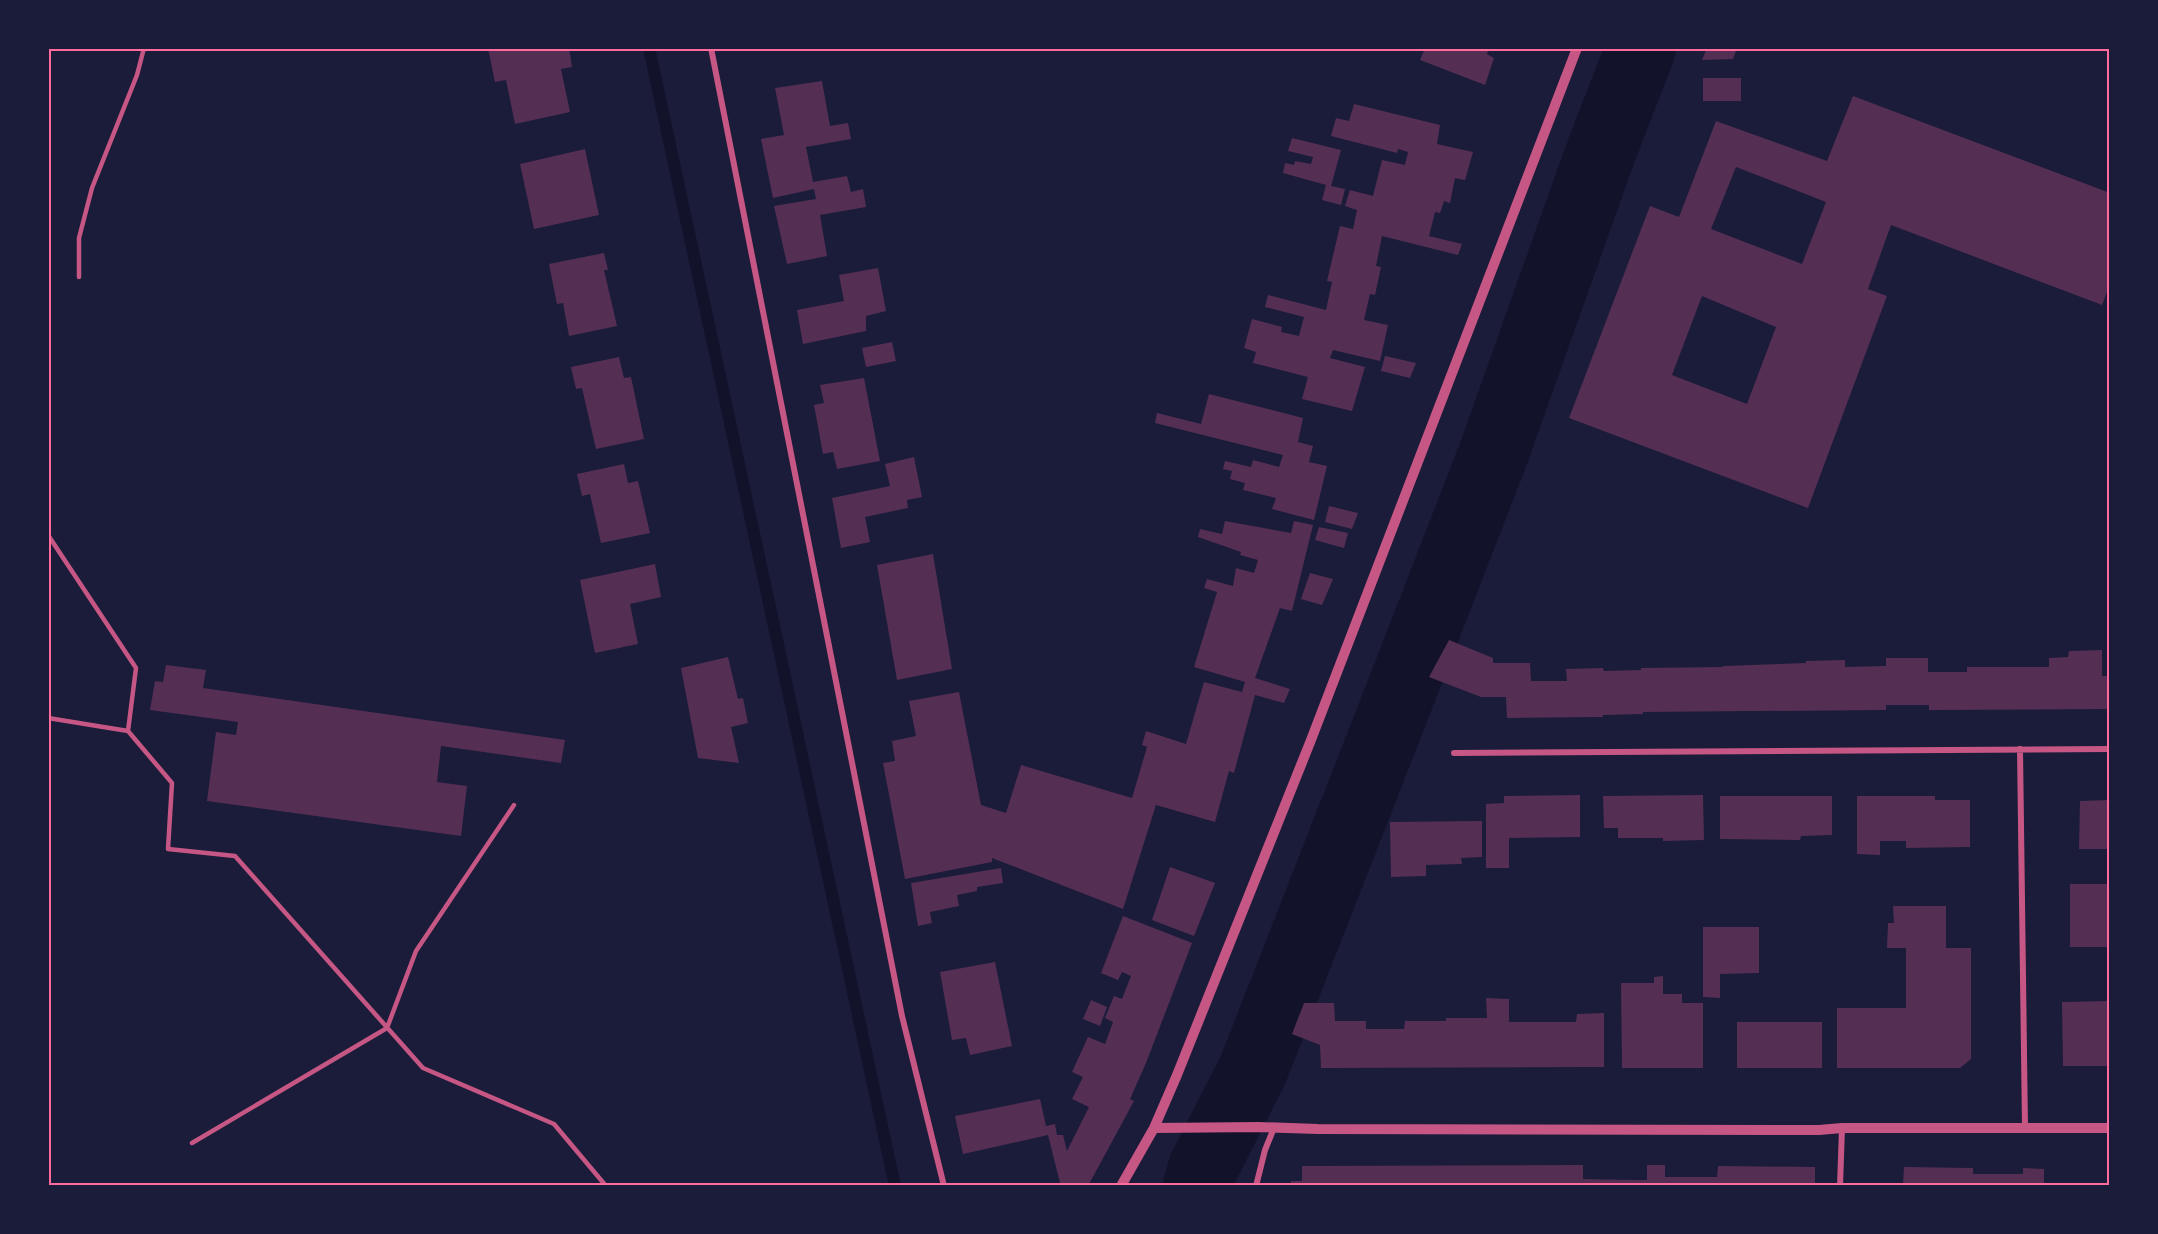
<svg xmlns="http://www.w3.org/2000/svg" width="2158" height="1234" font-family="Helvetica,sans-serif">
  <rect width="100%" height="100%" fill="#1b1b3a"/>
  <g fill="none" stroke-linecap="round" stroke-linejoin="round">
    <path stroke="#12122b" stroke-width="12" d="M 649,48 L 895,1186"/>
    <path stroke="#12122b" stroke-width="70" d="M 1198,1186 L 1203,1168 L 1253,1070 L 1392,715 L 1493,455 L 1599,157 L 1641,48"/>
  </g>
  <path fill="#542f53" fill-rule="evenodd" d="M 488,48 L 569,48 L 572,67 L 561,69 L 570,112 L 515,124 L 506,80 L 495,82 Z
    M 1425,48 L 1489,48 L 1487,54 L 1494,58 L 1485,85 L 1420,60 Z
    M 1707,48 L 1737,48 L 1733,59 L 1702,60 Z
    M 1703,78 L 1741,78 L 1741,101 L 1703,101 Z
    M 822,81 L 830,126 L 848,123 L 851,139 L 806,147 L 813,182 L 847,176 L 851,192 L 863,189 L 866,207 L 820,215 L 827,256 L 787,264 L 774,206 L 816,199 L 814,189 L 773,198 L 761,139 L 784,135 L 775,88 Z
    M 1853,96 L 2110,193 L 2110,284 L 2102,305 L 1891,225 L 1868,289 L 1887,296 L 1808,508 L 1569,418 L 1650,206 L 1679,217 L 1716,121 L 1827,161 ZM 1736,167 L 1826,202 L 1802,264 L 1711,229 ZM 1702,296 L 1776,327 L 1747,404 L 1672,375 Z
    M 1354,104 L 1440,125 L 1437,144 L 1473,152 L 1465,180 L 1455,178 L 1450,203 L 1444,201 L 1440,213 L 1435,212 L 1429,236 L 1462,244 L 1458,255 L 1382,236 L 1376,266 L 1381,267 L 1375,295 L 1370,294 L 1364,320 L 1388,325 L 1380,361 L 1333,350 L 1330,358 L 1365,367 L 1352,411 L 1302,399 L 1308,377 L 1253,363 L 1256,352 L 1244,348 L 1252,319 L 1282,327 L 1281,332 L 1299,336 L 1304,317 L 1265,307 L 1268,295 L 1326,310 L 1332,282 L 1327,281 L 1340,226 L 1353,229 L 1357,210 L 1345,206 L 1350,190 L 1373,196 L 1382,160 L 1405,165 L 1408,152 L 1398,149 L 1397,153 L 1331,136 L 1336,118 L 1349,121 Z
    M 1292,138 L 1341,150 L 1331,186 L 1345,189 L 1341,205 L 1322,200 L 1326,185 L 1283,173 L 1285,163 L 1294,165 L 1295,161 L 1311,164 L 1313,157 L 1288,151 Z
    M 585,149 L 599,215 L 534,229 L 520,164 Z
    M 604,253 L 608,270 L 604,270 L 617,326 L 569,336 L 563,303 L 557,304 L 549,264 Z
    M 878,268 L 886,311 L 866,316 L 866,331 L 803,344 L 797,310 L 844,301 L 839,275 Z
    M 892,342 L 896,361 L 866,367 L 862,348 Z
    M 1385,356 L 1416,363 L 1410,378 L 1381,371 Z
    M 619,357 L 624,378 L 631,377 L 644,439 L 596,449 L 582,388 L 576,389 L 571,367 Z
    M 864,378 L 880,461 L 837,469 L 833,452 L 823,454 L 814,405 L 824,403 L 820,385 Z
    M 1209,394 L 1303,418 L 1298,442 L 1313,446 L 1309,462 L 1327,466 L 1314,520 L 1272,509 L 1276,498 L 1243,490 L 1245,483 L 1230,479 L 1232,471 L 1223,469 L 1225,461 L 1251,467 L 1253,460 L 1279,467 L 1283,455 L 1155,423 L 1157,413 L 1201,424 Z
    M 914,457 L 922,497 L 907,500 L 908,508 L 865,517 L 870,542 L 841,548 L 832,498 L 890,486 L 885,464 Z
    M 624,464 L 628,483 L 638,481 L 650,533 L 601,543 L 590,494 L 582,496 L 577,474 Z
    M 1329,506 L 1358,513 L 1352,529 L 1325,522 Z
    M 1225,521 L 1291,533 L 1294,521 L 1313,525 L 1292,611 L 1280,608 L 1255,678 L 1290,689 L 1284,703 L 1255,695 L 1234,773 L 1229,771 L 1215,822 L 1156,805 L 1123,909 L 992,858 L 992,862 L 905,879 L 883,763 L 895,761 L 892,741 L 916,736 L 909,701 L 959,692 L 981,805 L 1006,813 L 1021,765 L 1132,798 L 1147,747 L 1142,745 L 1146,731 L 1186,744 L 1204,682 L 1242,692 L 1245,682 L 1194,667 L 1217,592 L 1204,588 L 1207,579 L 1233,586 L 1236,568 L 1254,573 L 1258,560 L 1240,555 L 1241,552 L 1198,537 L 1200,529 L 1222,534 Z
    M 1319,527 L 1348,533 L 1344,548 L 1315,540 Z
    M 933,554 L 952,669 L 897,680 L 877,565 Z
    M 655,564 L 661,597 L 630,604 L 638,644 L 595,653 L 580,580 Z
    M 1310,573 L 1333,579 L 1322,605 L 1301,599 Z
    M 1449,640 L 1493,658 L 1493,663 L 1530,663 L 1531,681 L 1567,681 L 1566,669 L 1603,668 L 1604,671 L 1641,670 L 1641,668 L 1723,667 L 1723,666 L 1806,663 L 1806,661 L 1845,660 L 1845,667 L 1886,666 L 1886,658 L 1928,658 L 1928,672 L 1967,672 L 1967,667 L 2049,667 L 2049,658 L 2068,657 L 2069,651 L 2102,650 L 2102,676 L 2110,676 L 2110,709 L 1929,710 L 1929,705 L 1886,705 L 1886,710 L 1643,712 L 1643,714 L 1603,715 L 1603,717 L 1507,718 L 1506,697 L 1481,697 L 1429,677 Z
    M 728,657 L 738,699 L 743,698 L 748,723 L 731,727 L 739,763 L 698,758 L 681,668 Z
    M 166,665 L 206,670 L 203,688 L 565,740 L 561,763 L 441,746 L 437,782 L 467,786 L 461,836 L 207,801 L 216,732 L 236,735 L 238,722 L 150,710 L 155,681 L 163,682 Z
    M 1580,795 L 1580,837 L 1509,838 L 1509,868 L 1486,868 L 1486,804 L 1504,803 L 1504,796 Z
    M 1703,795 L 1704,840 L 1663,841 L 1663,838 L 1618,838 L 1618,828 L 1604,828 L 1603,796 Z
    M 1720,796 L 1832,796 L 1832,835 L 1801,836 L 1800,840 L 1720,839 Z
    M 1857,796 L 1935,796 L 1935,800 L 1970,800 L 1970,847 L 1906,848 L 1906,841 L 1880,841 L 1880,855 L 1857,854 Z
    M 2110,800 L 2110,849 L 2079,849 L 2080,801 Z
    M 1482,821 L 1482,857 L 1461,858 L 1462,864 L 1426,865 L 1426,876 L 1391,877 L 1390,822 Z
    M 1170,867 L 1215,883 L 1194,936 L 1152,920 Z
    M 1001,868 L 1003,883 L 977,887 L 977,891 L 957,895 L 959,906 L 930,912 L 932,923 L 918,926 L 911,883 Z
    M 2070,884 L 2110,884 L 2110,947 L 2070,947 Z
    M 1893,906 L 1946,906 L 1946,948 L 1971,948 L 1971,1059 L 1960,1068 L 1837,1068 L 1837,1008 L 1906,1008 L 1906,948 L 1887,948 L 1888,923 L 1894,923 Z
    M 1123,916 L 1192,943 L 1146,1063 L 1130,1099 L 1134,1101 L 1088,1186 L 1048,1186 L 1060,1183 L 1048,1135 L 963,1154 L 955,1116 L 1040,1099 L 1046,1126 L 1055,1124 L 1057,1135 L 1063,1135 L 1067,1151 L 1089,1107 L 1072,1099 L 1083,1077 L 1072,1072 L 1088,1037 L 1105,1044 L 1113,1022 L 1105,1018 L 1114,996 L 1122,999 L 1131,976 L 1122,972 L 1118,980 L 1101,973 Z
    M 1703,927 L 1759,927 L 1759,973 L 1720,974 L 1720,998 L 1703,997 Z
    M 995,962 L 1012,1046 L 970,1055 L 966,1038 L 952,1040 L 940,972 Z
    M 1663,976 L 1663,994 L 1682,994 L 1682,1003 L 1703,1003 L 1703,1068 L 1622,1068 L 1621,983 L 1654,983 L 1654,977 Z
    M 1486,998 L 1509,999 L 1509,1022 L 1576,1022 L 1577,1014 L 1604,1013 L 1604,1067 L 1321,1068 L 1320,1045 L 1292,1034 L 1304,1003 L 1334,1003 L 1335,1021 L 1366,1021 L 1366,1029 L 1404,1029 L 1405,1021 L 1446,1021 L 1446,1018 L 1487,1018 Z
    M 1091,1000 L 1107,1007 L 1100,1026 L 1083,1019 Z
    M 2110,1001 L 2110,1066 L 2063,1066 L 2062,1002 Z
    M 1737,1022 L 1822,1022 L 1822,1068 L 1737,1068 Z
    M 1583,1165 L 1583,1179 L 1633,1180 L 1647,1180 L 1647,1165 L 1665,1165 L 1665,1177 L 1717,1177 L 1718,1166 L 1815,1167 L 1815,1186 L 1291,1186 L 1291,1181 L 1302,1181 L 1302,1166 Z
    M 1904,1167 L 1973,1168 L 1973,1174 L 2023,1174 L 2023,1168 L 2044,1169 L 2044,1186 L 1903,1186 Z"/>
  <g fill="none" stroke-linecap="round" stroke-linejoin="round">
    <path stroke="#c65784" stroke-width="4.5" d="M 79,277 L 79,238 L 92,188 L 137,75 L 144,48
      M 48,535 L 136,668 L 128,731 L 172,783 L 168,849 L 235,856 L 423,1068 L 554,1124 L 606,1186
      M 48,718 L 128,731
      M 192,1143 L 387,1028 L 416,951 L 514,805"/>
    <path stroke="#c65784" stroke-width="6" d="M 711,48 L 902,1016 L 944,1186
      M 2020,749 L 2025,1128
      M 1454,753 L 2110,749
      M 1256,1186 L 1265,1150 L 1274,1128
      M 1840,1186 L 1842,1128"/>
    <path stroke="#c65784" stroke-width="10" d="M 1154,1128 L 1259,1127 L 1318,1129 L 1819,1130 L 1842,1128 L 2110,1128
      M 1121,1186 L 1154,1128 L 1177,1075 L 1311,740 L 1577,48"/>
  </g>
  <rect width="2158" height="1234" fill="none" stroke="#1b1b3a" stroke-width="99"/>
  <rect x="50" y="50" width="2058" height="1134" fill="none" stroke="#ff6b9d" stroke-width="2"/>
</svg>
